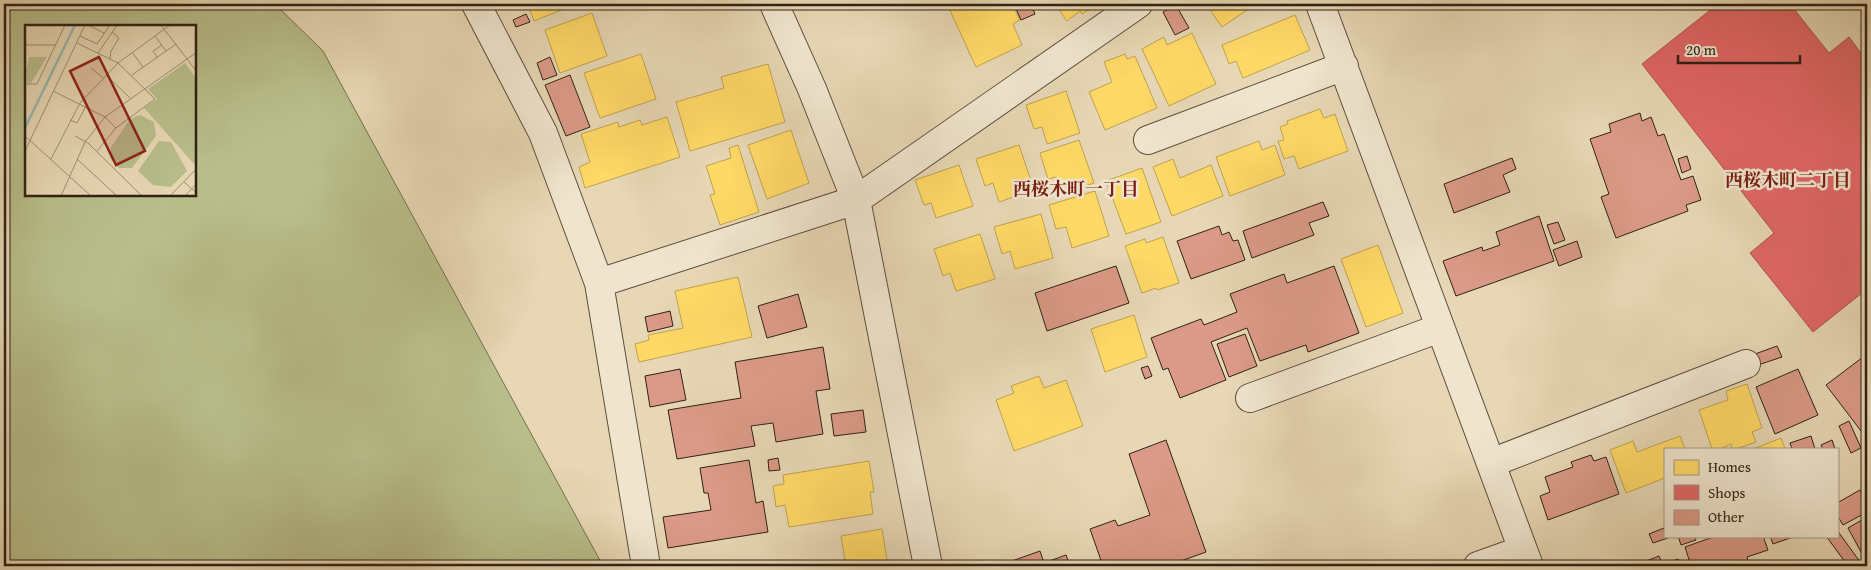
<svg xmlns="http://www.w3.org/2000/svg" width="1871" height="570" font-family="'Gentium Book Plus','Noto Serif JP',serif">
  <rect width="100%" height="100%" fill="#e7d7b4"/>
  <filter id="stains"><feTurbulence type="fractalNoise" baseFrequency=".004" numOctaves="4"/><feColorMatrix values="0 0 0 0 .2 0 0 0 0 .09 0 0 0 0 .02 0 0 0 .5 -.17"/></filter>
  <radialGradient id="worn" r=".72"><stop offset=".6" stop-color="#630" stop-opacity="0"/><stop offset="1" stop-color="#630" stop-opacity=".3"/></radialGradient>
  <path fill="#b8be8b" stroke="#747050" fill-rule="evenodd" d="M 4,4 L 275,4 L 323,51 L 603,566 L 4,566 ZM 26,26 L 195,26 L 195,195 L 26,195 Z"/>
  <path fill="#ffd966" stroke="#c1a24d" d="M 528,4 L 576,4 L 534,21 Z
    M 947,4 L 1012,4 L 1020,20 L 1013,24 L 1022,45 L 976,67 Z
    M 1055,4 L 1097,4 L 1082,14 L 1080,11 L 1067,21 Z
    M 1206,4 L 1256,4 L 1222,27 Z
    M 592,13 L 607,56 L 560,73 L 545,30 Z
    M 1295,15 L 1310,50 L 1243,78 L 1236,61 L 1229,64 L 1222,45 Z
    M 1192,33 L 1216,84 L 1169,106 L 1142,49 L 1164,37 L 1167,45 Z
    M 641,54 L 656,99 L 600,118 L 584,73 Z
    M 1125,54 L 1127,59 L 1135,56 L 1157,108 L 1105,130 L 1089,92 L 1112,82 L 1104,62 Z
    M 768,64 L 785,122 L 690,151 L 676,102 L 724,88 L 721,77 Z
    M 1066,91 L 1080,133 L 1047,144 L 1042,127 L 1034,129 L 1026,105 Z
    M 1320,109 L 1324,118 L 1335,114 L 1348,151 L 1299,169 L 1294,156 L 1284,159 L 1278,141 L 1284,140 L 1280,127 L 1288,124 L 1287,121 Z
    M 667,117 L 680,157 L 585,188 L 579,167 L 590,162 L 581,134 L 618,122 L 619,127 L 640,120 L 642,125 Z
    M 791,130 L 809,183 L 767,199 L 748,145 Z
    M 1079,140 L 1094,183 L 1062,194 L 1056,177 L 1048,179 L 1040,153 Z
    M 1259,141 L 1262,150 L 1275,145 L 1285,175 L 1230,196 L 1216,157 Z
    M 738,145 L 759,212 L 720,225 L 710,195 L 715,194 L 706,166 L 731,158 L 729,148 Z
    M 1019,145 L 1034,190 L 999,202 L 993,183 L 985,186 L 976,159 Z
    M 1173,159 L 1180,178 L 1211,165 L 1223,196 L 1172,216 L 1153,167 Z
    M 959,165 L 973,206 L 936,218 L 931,203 L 924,205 L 915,180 Z
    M 1142,168 L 1161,222 L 1126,234 L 1106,181 Z
    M 1095,191 L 1109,236 L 1072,248 L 1066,227 L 1056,229 L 1049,205 Z
    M 1041,214 L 1053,258 L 1015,269 L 1010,251 L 1002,254 L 994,227 Z
    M 980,234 L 995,279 L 956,291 L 950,273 L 943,276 L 934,249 Z
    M 1163,237 L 1179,283 L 1157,290 L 1156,288 L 1142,293 L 1125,246 L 1145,239 L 1146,243 Z
    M 1378,245 L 1403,313 L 1366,327 L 1341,259 Z
    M 738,277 L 752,337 L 639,362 L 635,344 L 649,340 L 648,335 L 683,328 L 675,291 Z
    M 1134,315 L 1147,357 L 1105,372 L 1091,329 Z
    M 1039,376 L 1044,388 L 1066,380 L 1083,426 L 1014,451 L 996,400 L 1014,393 L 1011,386 Z
    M 1747,384 L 1762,428 L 1752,432 L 1756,442 L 1736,449 L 1732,449 L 1731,444 L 1720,449 L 1712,449 L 1699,410 L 1728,400 L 1726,391 Z
    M 1680,436 L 1685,449 L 1665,449 L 1665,478 L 1626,493 L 1610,450 L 1633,441 L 1637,452 Z
    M 1781,438 L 1785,449 L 1753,449 Z
    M 869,461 L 874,492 L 870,492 L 873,514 L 789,527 L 785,505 L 776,507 L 773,486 L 784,484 L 783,475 Z
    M 882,529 L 888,566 L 809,566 L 845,560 L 841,536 Z"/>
  <path fill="#e06666" stroke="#ab524d" d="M 1718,4 L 1790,4 L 1829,53 L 1849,37 L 1867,61 L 1867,289 L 1813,332 L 1750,253 L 1774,233 L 1642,64 Z"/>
  <path fill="#db9a87" stroke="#2f2214" d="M 1014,4 L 1031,4 L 1035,14 L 1021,20 Z
    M 1176,5 L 1189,28 L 1175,35 L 1163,12 Z
    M 526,14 L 530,22 L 516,27 L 513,20 Z
    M 550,57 L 557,75 L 543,80 L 537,63 Z
    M 570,75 L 590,127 L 566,136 L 545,85 Z
    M 1640,113 L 1642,121 L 1651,117 L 1658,136 L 1664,134 L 1681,180 L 1693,176 L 1701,200 L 1686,205 L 1688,211 L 1616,238 L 1601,197 L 1609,194 L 1590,139 L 1611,132 L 1609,124 Z
    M 1687,156 L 1691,169 L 1682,173 L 1678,159 Z
    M 1512,158 L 1516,169 L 1503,175 L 1510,192 L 1454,213 L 1444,184 Z
    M 1323,202 L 1329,216 L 1309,223 L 1314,235 L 1252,258 L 1243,231 Z
    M 1539,216 L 1554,261 L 1456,296 L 1443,261 L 1482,247 L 1483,251 L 1500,245 L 1496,232 Z
    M 1558,222 L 1565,240 L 1554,244 L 1547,225 Z
    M 1219,226 L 1222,235 L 1229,232 L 1233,241 L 1238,240 L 1245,260 L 1191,279 L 1177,241 Z
    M 1577,241 L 1582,257 L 1559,266 L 1553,250 Z
    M 1116,266 L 1129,303 L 1047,331 L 1035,293 Z
    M 1334,266 L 1359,333 L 1308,352 L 1306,345 L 1260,361 L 1247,328 L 1211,342 L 1226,380 L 1180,398 L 1168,368 L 1163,370 L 1151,338 L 1201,319 L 1204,325 L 1237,312 L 1230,294 L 1284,274 L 1287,283 Z
    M 798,294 L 807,327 L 767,338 L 758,306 Z
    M 670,311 L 673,326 L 648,332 L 645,317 Z
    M 1245,334 L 1257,366 L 1229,377 L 1217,344 Z
    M 1777,346 L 1782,357 L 1758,365 L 1755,354 Z
    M 823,347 L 830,389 L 816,391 L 823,434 L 776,442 L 773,423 L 751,426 L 755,446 L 677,459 L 668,410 L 741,398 L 735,362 Z
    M 1867,354 L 1867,426 L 1861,431 L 1826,385 Z
    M 1148,366 L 1152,376 L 1145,379 L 1141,368 Z
    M 680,369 L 686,400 L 650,407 L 645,376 Z
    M 1798,369 L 1818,415 L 1775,434 L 1756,387 Z
    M 863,410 L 866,432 L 834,436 L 831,414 Z
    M 1849,421 L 1861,448 L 1851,453 L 1839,426 Z
    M 1811,436 L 1815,449 L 1792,449 L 1790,443 Z
    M 1166,440 L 1206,552 L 1167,566 L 1103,566 L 1090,529 L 1115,520 L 1118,526 L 1150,515 L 1129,454 Z
    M 1832,440 L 1835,449 L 1823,449 L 1821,445 Z
    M 1591,455 L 1594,461 L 1606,457 L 1619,494 L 1548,520 L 1540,496 L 1550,492 L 1545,477 L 1573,467 L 1571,462 Z
    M 778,458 L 780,470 L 769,471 L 768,460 Z
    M 749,460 L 756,503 L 763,501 L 768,532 L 668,548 L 663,517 L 711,510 L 708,493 L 704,493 L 700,468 Z
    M 1860,490 L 1867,503 L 1867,512 L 1843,525 L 1837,515 L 1837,503 Z
    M 1867,517 L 1867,563 L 1848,528 Z
    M 1664,528 L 1665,536 L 1668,538 L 1653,543 L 1649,534 Z
    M 1837,530 L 1863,566 L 1848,566 L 1826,536 L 1837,536 Z
    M 1678,536 L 1695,536 L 1696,540 L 1681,545 Z
    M 1716,536 L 1763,536 L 1768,550 L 1747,557 L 1750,566 L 1691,566 L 1685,547 Z
    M 1770,536 L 1796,536 L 1773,544 Z
    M 1040,551 L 1044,563 L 1066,555 L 1070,566 L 998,566 Z
    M 1659,556 L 1663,565 L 1678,559 L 1681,566 L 1634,566 Z"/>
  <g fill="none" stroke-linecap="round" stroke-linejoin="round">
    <g stroke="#5d4f3c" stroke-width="30">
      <path id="street" d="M 476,4 L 543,133 L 599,283 L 646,566
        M 774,4 L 812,89 L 856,200 L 928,566
        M 1320,4 L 1529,566
        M 1148,140 L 1344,66
        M 599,283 L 856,200 L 1138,4
        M 1250,398 L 1440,328
        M 1491,463 L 1746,364
        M 1478,566 L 1523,550"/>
    </g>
    <use href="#street" stroke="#efe5ce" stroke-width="28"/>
  </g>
  <g text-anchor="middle" stroke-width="5" stroke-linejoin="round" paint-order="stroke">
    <g font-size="18" font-weight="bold" fill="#7a1f14" stroke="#efe5ce">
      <text x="1788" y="186">西桜木町二丁目</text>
      <text x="1076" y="195">西桜木町一丁目</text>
    </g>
  </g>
  <g transform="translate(25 25)">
    <rect width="171" height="171" fill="#e7d7b4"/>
    <path d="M 4,32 L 22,32 L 6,58 L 2,58 L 1,45 ZM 160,38 L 171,53 L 171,141 L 119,83 L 132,74 L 123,64 ZM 115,90 L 129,97 L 131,111 L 107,143 L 94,143 L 85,133 L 86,122 L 105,94 ZM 134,116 L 146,117 L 162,146 L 146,162 L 128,160 L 113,146 Z" fill="#b8be8b"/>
    <path fill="none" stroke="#98b8b4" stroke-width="2.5" d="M 0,103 L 50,0"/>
    <path fill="none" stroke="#9d8f74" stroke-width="1" d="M 0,0 L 0,20M 63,0 L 79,8M 136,0 L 172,47M 55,11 L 72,19 L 85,0M 130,11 L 141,26M 52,18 L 93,38 L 130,74 L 91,103 L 72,126M 0,20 L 31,20M 107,27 L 118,42M 73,28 L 92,0M 132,32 L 128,26 L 137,20M 85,34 L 86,26 L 94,13 L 87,7M 66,43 L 78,53M 81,50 L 105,73M 107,50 L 151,19M 0,59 L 12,59 L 40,0M 28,66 L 80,92 L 91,103M 45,95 L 52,98 L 61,81M 0,111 L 66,171M 50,111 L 63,118 L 117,171M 0,126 L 60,0M 26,134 L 55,78 L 93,38 L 145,0M 52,134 L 92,171M 159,157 L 172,168M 36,171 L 60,117 L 80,92 L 172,27M 145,171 L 172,143M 160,171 L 172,158"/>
    <path fill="#8f2418" fill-opacity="0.15" stroke="#8f2418" stroke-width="2.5" d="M 74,32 L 120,126 L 91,140 L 45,46 Z"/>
    <rect width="171" height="171" fill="none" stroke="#2f2214" stroke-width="2.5"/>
  </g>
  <rect width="1871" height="570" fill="none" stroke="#e7d7b4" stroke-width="20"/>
  <rect x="5" y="5" width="1861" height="560" fill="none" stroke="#2f2214" stroke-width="2.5"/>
  <rect x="10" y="10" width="1851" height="550" fill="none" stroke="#2f2214"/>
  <rect x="1664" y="448" width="175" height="90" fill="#efe5ce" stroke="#a29784"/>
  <rect x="1674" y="460" width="25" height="15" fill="#ffd966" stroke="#a29784"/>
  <text x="1708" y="472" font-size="15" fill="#2f2214">Homes</text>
  <rect x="1674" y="485" width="25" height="15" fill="#e06666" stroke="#a29784"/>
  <text x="1708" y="498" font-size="15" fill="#2f2214">Shops</text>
  <rect x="1674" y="510" width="25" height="15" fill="#db9a87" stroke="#a29784"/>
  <text x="1708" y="522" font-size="15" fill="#2f2214">Other</text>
  <path d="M1678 55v8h122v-8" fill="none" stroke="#2f2214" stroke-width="2.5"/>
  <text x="1686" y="55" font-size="15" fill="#2f2214" stroke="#efe5ce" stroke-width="4" paint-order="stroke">20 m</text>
  <rect width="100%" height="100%" filter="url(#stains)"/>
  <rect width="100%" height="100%" fill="url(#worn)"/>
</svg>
